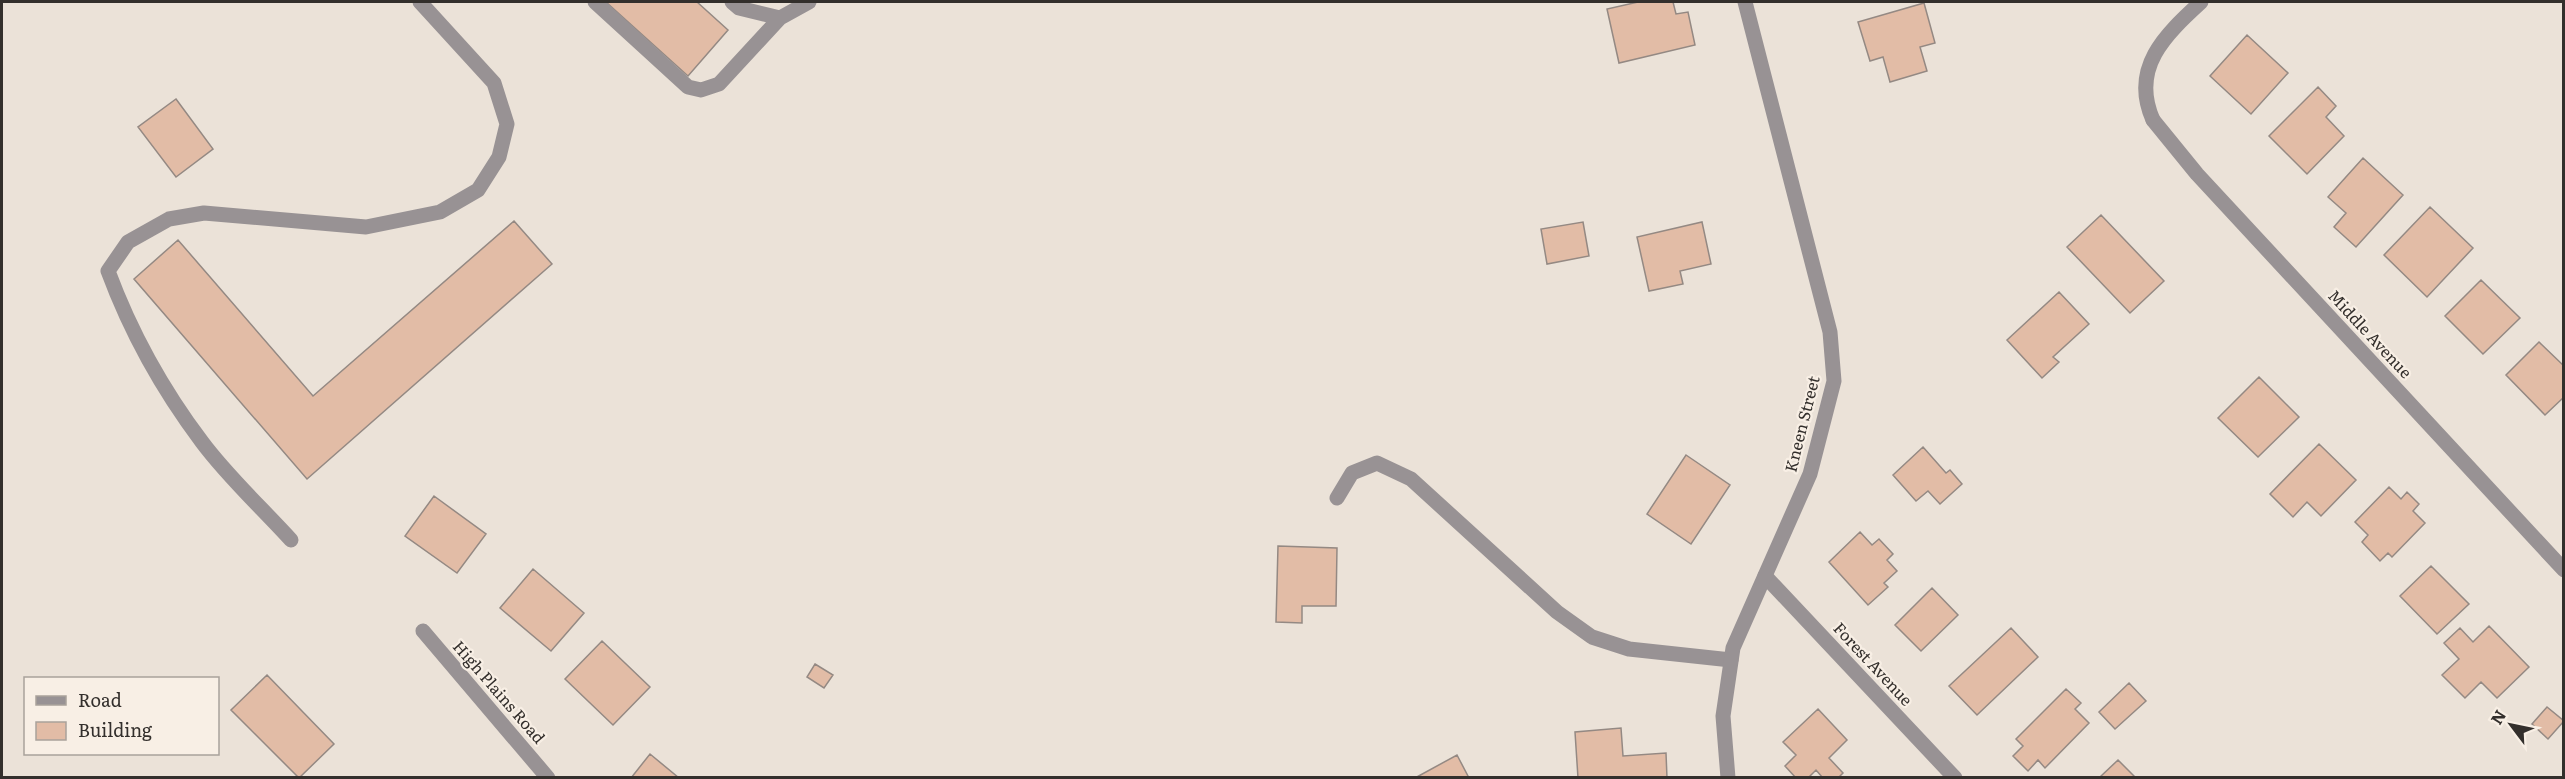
<svg xmlns="http://www.w3.org/2000/svg" width="2565" height="779" font-family="Literata,serif">
  <rect width="100%" height="100%" fill="#ebe2d8"/>
  <path fill="#e2bca6" stroke="#948983" stroke-width="1.5" d="M 606,2 L 697,2 L 728,30 L 688,76 Z
    M 1638,2 L 1673,2 L 1676,14 L 1688,12 L 1695,45 L 1619,63 L 1607,9 Z
    M 1924,3 L 1935,43 L 1920,47 L 1927,71 L 1890,82 L 1883,57 L 1870,61 L 1858,22 Z
    M 2247,35 L 2288,73 L 2251,114 L 2210,76 Z
    M 2318,87 L 2336,106 L 2326,117 L 2344,136 L 2307,174 L 2269,136 Z
    M 176,99 L 213,149 L 176,177 L 138,127 Z
    M 2363,158 L 2403,195 L 2356,247 L 2334,227 L 2346,213 L 2328,197 Z
    M 2430,207 L 2473,248 L 2427,297 L 2384,255 Z
    M 2101,215 L 2164,281 L 2130,313 L 2067,247 Z
    M 514,221 L 552,264 L 307,479 L 134,279 L 178,240 L 313,396 Z
    M 1583,222 L 1589,256 L 1547,264 L 1541,229 Z
    M 1702,222 L 1711,264 L 1680,271 L 1683,284 L 1649,291 L 1637,237 Z
    M 2481,280 L 2520,318 L 2483,354 L 2445,316 Z
    M 2059,292 L 2089,324 L 2053,357 L 2059,362 L 2042,378 L 2007,340 Z
    M 2539,342 L 2564,366 L 2564,397 L 2545,415 L 2506,375 Z
    M 2259,377 L 2299,417 L 2258,457 L 2218,418 Z
    M 2319,444 L 2356,480 L 2321,516 L 2307,502 L 2293,517 L 2270,494 Z
    M 1923,447 L 1946,473 L 1950,470 L 1962,484 L 1940,504 L 1928,491 L 1916,501 L 1893,475 Z
    M 1686,455 L 1730,485 L 1691,544 L 1647,514 Z
    M 2389,487 L 2401,499 L 2407,492 L 2419,504 L 2413,511 L 2425,523 L 2392,557 L 2388,553 L 2380,561 L 2362,542 L 2368,535 L 2355,522 Z
    M 434,496 L 486,534 L 457,573 L 405,536 Z
    M 1860,532 L 1872,545 L 1879,539 L 1893,554 L 1887,560 L 1897,571 L 1884,583 L 1888,587 L 1868,605 L 1829,562 Z
    M 1278,546 L 1337,548 L 1336,606 L 1302,606 L 1302,623 L 1276,622 Z
    M 2431,566 L 2469,604 L 2437,634 L 2400,596 Z
    M 533,569 L 584,613 L 551,651 L 500,608 Z
    M 1932,588 L 1958,615 L 1921,651 L 1895,625 Z
    M 2489,626 L 2529,667 L 2497,698 L 2481,682 L 2465,698 L 2442,675 L 2459,659 L 2444,643 L 2460,628 L 2473,642 Z
    M 2011,628 L 2038,657 L 1977,715 L 1949,686 Z
    M 602,641 L 650,687 L 613,725 L 565,679 Z
    M 815,664 L 833,675 L 824,688 L 807,677 Z
    M 267,675 L 334,744 L 299,778 L 231,710 Z
    M 2129,683 L 2146,701 L 2115,729 L 2099,712 Z
    M 2066,689 L 2081,703 L 2075,709 L 2089,723 L 2045,768 L 2038,760 L 2028,771 L 2013,756 L 2023,746 L 2016,739 Z
    M 2547,707 L 2564,721 L 2548,739 L 2532,724 Z
    M 1818,709 L 1847,740 L 1829,758 L 1843,773 L 1838,778 L 1823,778 L 1816,770 L 1808,778 L 1796,778 L 1785,766 L 1796,755 L 1783,742 Z
    M 1621,728 L 1623,756 L 1666,753 L 1667,778 L 1578,778 L 1575,732 Z
    M 650,754 L 679,778 L 631,778 Z
    M 1457,755 L 1469,778 L 1415,778 Z
    M 2118,760 L 2135,777 L 2099,778 Z"/>
  <g fill="none" stroke-linecap="round" stroke-linejoin="round">
    <path stroke="#989294" stroke-width="15" d="M 595,2 L 688,87 L 701,90 L 719,84 L 780,18
      M 732,2 L 739,8 L 780,18 L 809,2
      M 2153,120 C 2130,68 2165,35 2201,2
      M 1337,498 L 1352,473 L 1377,463 L 1411,479 L 1557,612 L 1592,637 L 1629,649 L 1731,660
      M 291,540 C 262,508 228,477 202,442 C 162,389 131,333 108,271 L 128,242 L 169,219 L 204,213 L 366,227 L 440,212 L 478,190 L 499,157 L 507,124 L 494,83 L 420,2"/>
    <path stroke="#989294" stroke-width="15" d="M 2153,120 L 2197,174 L 2564,570
      M 1765,576 L 1955,778
      M 423,631 L 548,778"/>
    <path stroke="#989294" stroke-width="15" d="M 1728,778 L 1723,716 L 1733,648 L 1810,474 L 1834,381 L 1830,332 L 1745,2"/>
  </g>
  <g text-anchor="middle" stroke-width="4.5" stroke-linejoin="round" paint-order="stroke">
    <g font-size="16" fill="#332f2c" stroke="#f8efe5">
      <text transform="translate(2370 334) rotate(47)" y="6">Middle Avenue</text>
      <text transform="translate(1802 424) rotate(-76)" y="6">Kneen Street</text>
      <text transform="translate(1873 664) rotate(47)" y="6">Forest Avenue</text>
      <text transform="translate(499 692) rotate(49)" y="6">High Plains Road</text>
    </g>
  </g>
  <rect width="2565" height="779" fill="none" stroke="#332f2c" stroke-width="6"/>
  <rect x="24" y="677" width="195" height="78" fill="#f8efe5" stroke="#a9a29b" stroke-width="1.5"/>
  <rect x="36" y="696" width="30" height="9" fill="#989294" stroke="#a9a29b" stroke-width="1.5"/>
  <text x="78" y="707" font-size="18" fill="#332f2c">Road</text>
  <rect x="36" y="722" width="30" height="18" fill="#e2bca6" stroke="#a9a29b" stroke-width="1.5"/>
  <text x="78" y="737" font-size="18" fill="#332f2c">Building</text>
  <g transform="translate(2511 725) rotate(302)" stroke="#f8efe5" stroke-width="4.5" paint-order="stroke">
  <path d="M0-4.5L10 22L0 15L-10 22Z" fill="#332f2c"/>
  <text y="-9" font-size="16" font-weight="bold" text-anchor="middle" fill="#332f2c">N</text>
  </g>
</svg>
